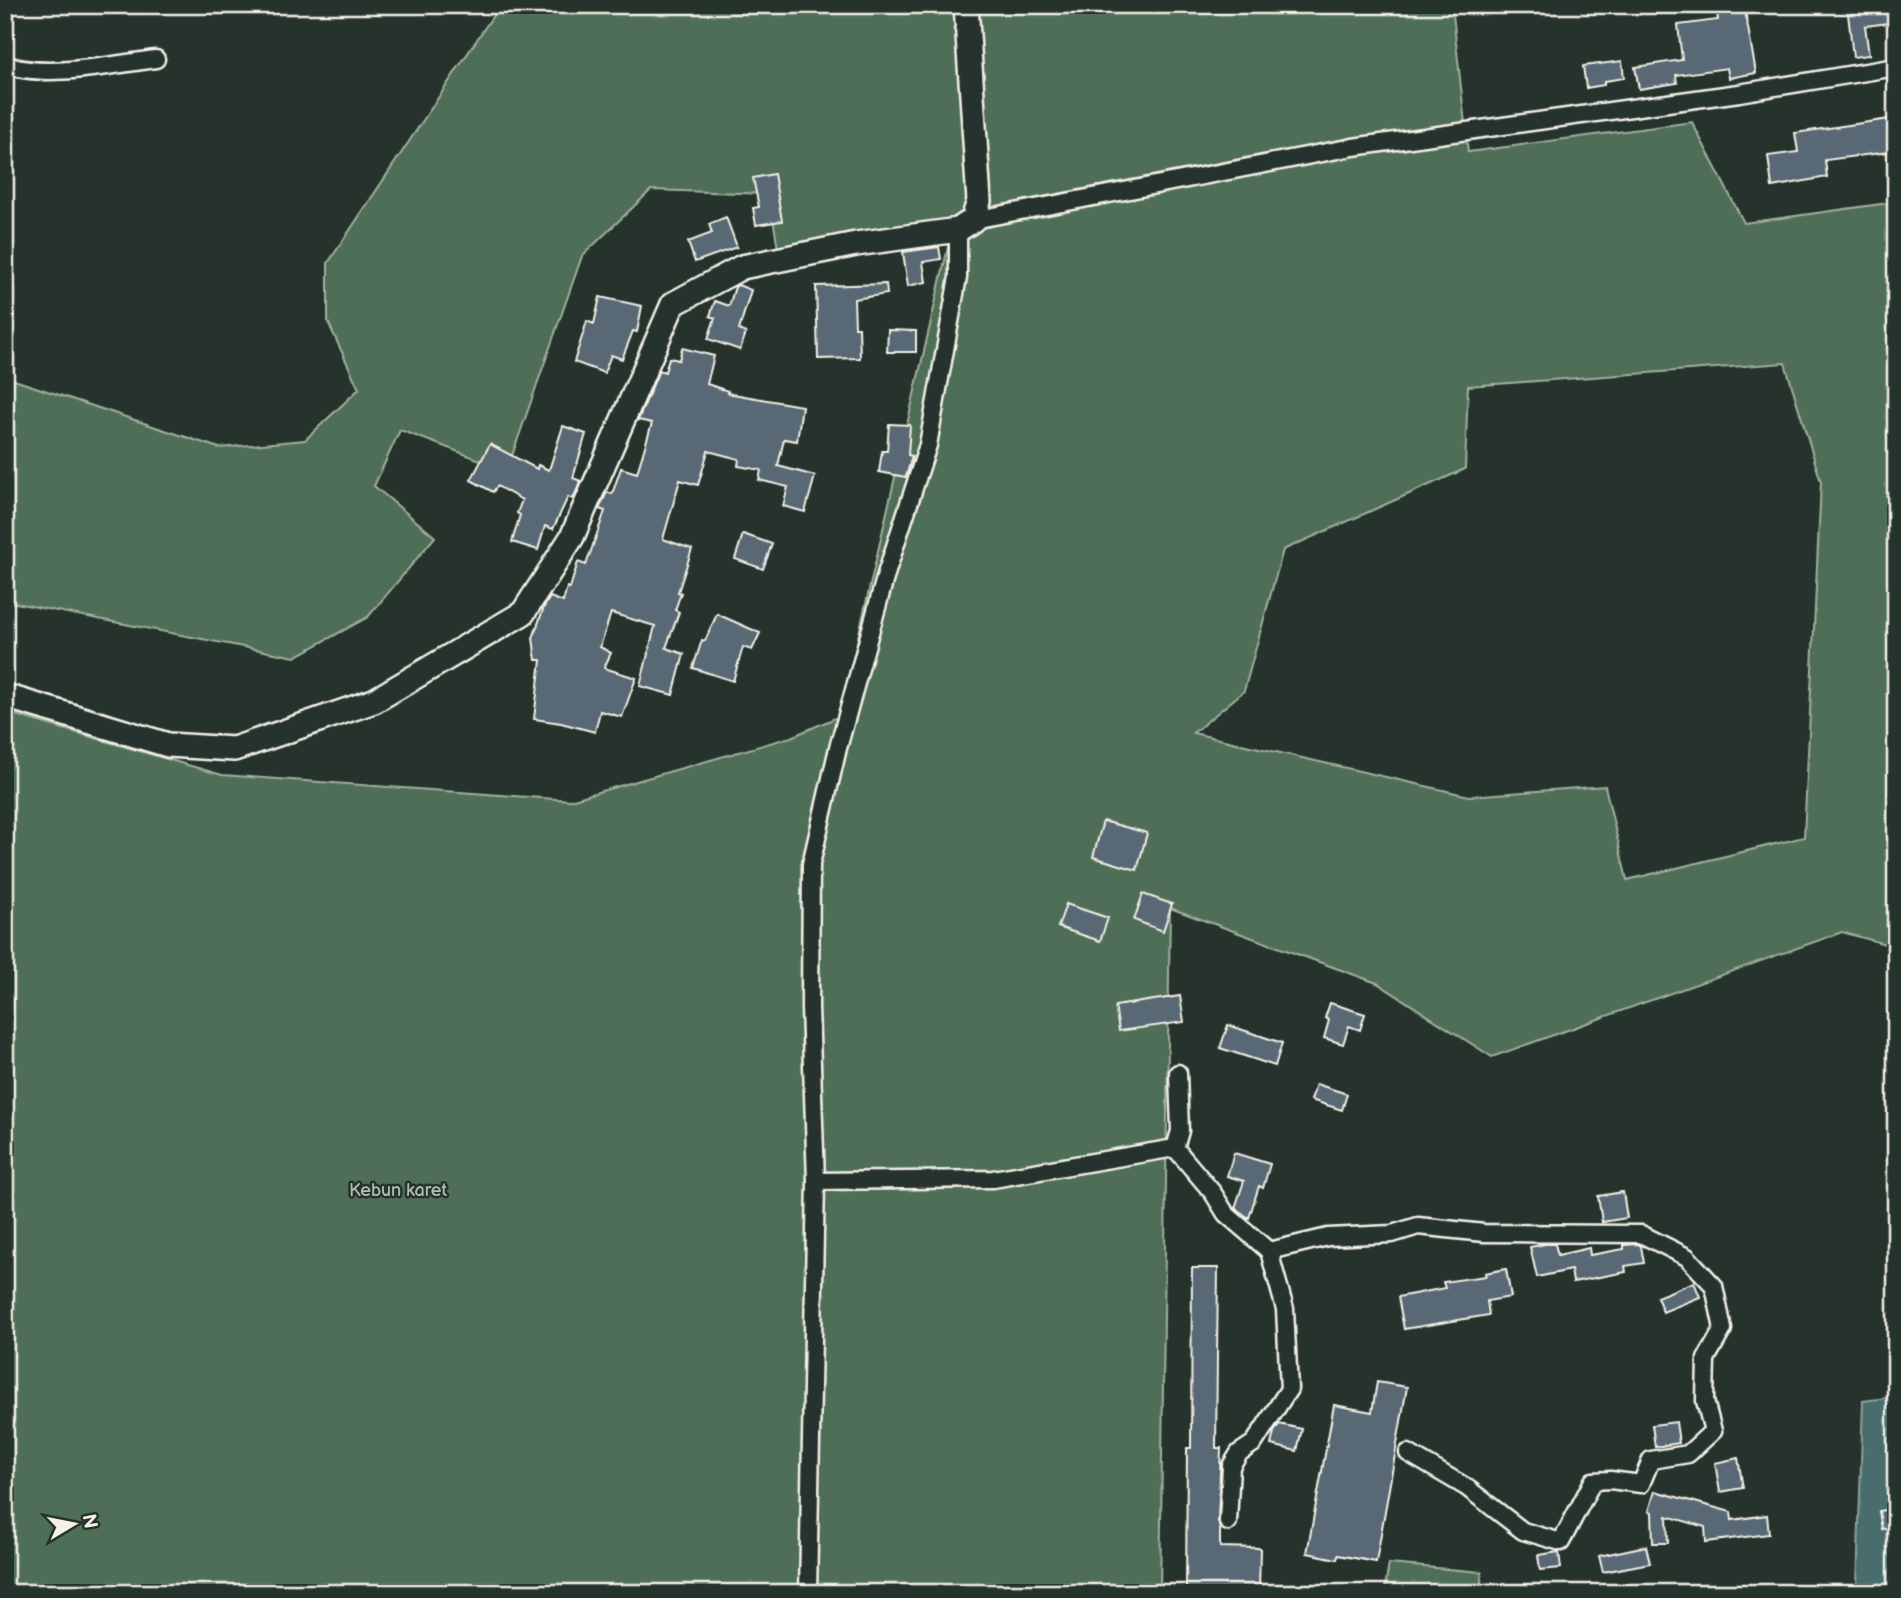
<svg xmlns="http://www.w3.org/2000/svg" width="1901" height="1598" font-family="'Balsamiq Sans',sans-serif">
  <rect width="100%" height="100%" fill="#26332d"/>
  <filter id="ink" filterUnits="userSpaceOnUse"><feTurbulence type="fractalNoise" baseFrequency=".0143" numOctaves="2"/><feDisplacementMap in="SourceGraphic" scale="14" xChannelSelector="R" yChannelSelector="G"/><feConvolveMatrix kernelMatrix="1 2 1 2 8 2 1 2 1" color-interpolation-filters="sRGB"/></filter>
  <g filter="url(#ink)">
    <path fill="#4f6e58" stroke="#a2b0a0" stroke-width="2" fill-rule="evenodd" d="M 500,5 L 1452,5 L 1468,152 L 1692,122 L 1744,223 L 1896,202 L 1896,947 L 1842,932 L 1492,1057 L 1377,983 L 1170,908 L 1160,1593 L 5,1593 L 5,712 L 222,775 L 570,800 L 791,737 L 840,716 L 954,221 L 779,255 L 769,194 L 651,190 L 582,256 L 507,470 L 400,430 L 374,486 L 435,537 L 368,617 L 295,657 L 5,601 L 5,377 L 219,448 L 305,440 L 359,389 L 328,322 L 328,263 ZM 1785,363 L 1821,482 L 1804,837 L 1627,880 L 1605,786 L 1469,796 L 1193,733 L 1244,691 L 1283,550 L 1465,469 L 1468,386 Z
      M 1389,1564 L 1482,1572 L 1480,1593 L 1384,1593 Z"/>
    <path fill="#486d6d" stroke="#8da29e" stroke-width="2" d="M 1896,1397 L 1896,1593 L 1843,1593 L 1857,1585 L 1863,1401 Z"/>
    <path fill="#586875" stroke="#f4f1e8" stroke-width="2" d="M 1716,5 L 1744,5 L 1756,73 L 1729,78 L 1727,68 L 1676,75 L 1677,83 L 1639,89 L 1635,67 L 1682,60 L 1678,25 L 1718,20 Z
      M 1847,5 L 1896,5 L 1896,22 L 1865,26 L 1869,55 L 1853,57 Z
      M 1622,61 L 1624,78 L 1604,81 L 1604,85 L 1586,88 L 1583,66 Z
      M 1896,118 L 1896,151 L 1825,160 L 1827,177 L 1772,187 L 1768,156 L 1798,152 L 1795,133 Z
      M 774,174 L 782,221 L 756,225 L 753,208 L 759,207 L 753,178 Z
      M 726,217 L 737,247 L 695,262 L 688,242 L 712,233 L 709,224 Z
      M 939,247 L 941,259 L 923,262 L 926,282 L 908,286 L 903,252 Z
      M 886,284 L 887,294 L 854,299 L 855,327 L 859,327 L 860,358 L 818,359 L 816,286 Z
      M 738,285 L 751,290 L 739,330 L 746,333 L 740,350 L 708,339 L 715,318 L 710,316 L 715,301 L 729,306 L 735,287 Z
      M 600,297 L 642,306 L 637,332 L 633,331 L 622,359 L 611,355 L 604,373 L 574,362 L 587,321 L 594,324 Z
      M 888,330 L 916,331 L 916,352 L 887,352 Z
      M 682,348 L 714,356 L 707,384 L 728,391 L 727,393 L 802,406 L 797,441 L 784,439 L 778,466 L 815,476 L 805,512 L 783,506 L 788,487 L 759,480 L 761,470 L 738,466 L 739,459 L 708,451 L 698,485 L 680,480 L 663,539 L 692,549 L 678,592 L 681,593 L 675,610 L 679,612 L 666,648 L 684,654 L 673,695 L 640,686 L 655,626 L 611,613 L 600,647 L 611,653 L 604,668 L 636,678 L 622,717 L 600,711 L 595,732 L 561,723 L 534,719 L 541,660 L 536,660 L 533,638 L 544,607 L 550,597 L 563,602 L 567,587 L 570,588 L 578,562 L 586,565 L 605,511 L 599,509 L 607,492 L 612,494 L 621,468 L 637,473 L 652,423 L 638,420 L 659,370 L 665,372 L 669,358 L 679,360 Z
      M 889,424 L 910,425 L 908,455 L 912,456 L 906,477 L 879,472 L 882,451 L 887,451 Z
      M 563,426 L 586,434 L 573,478 L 581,481 L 573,499 L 568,497 L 553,529 L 545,526 L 538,550 L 512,542 L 520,515 L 517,513 L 522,500 L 497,486 L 493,492 L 471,480 L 490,444 L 537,469 L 538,465 L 549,470 Z
      M 743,534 L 772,544 L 763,569 L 735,559 Z
      M 717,614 L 760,633 L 752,650 L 743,647 L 733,681 L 693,668 L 702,640 L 705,641 Z
      M 1103,821 L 1147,833 L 1137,870 L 1093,857 Z
      M 1143,894 L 1172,904 L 1163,931 L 1134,920 Z
      M 1066,904 L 1108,918 L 1100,941 L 1058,927 Z
      M 1180,996 L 1184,1022 L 1119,1031 L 1115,1006 Z
      M 1330,1003 L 1365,1014 L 1360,1030 L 1349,1026 L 1343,1044 L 1324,1038 L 1329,1020 L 1325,1018 Z
      M 1228,1025 L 1282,1043 L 1275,1066 L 1220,1048 Z
      M 1316,1084 L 1347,1094 L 1342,1110 L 1311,1100 Z
      M 1234,1153 L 1270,1164 L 1263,1188 L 1259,1186 L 1249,1218 L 1235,1208 L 1244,1181 L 1227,1176 Z
      M 1623,1192 L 1627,1218 L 1602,1222 L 1598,1196 Z
      M 1545,1244 L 1555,1244 L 1558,1255 L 1589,1248 L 1590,1255 L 1624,1249 L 1624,1245 L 1638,1244 L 1641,1246 L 1644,1263 L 1625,1266 L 1626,1272 L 1573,1282 L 1571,1270 L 1537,1277 L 1530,1247 Z
      M 1192,1268 L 1218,1268 L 1216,1448 L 1221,1448 L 1218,1521 L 1220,1529 L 1220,1547 L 1260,1548 L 1259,1593 L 1186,1593 L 1187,1448 L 1191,1448 Z
      M 1506,1269 L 1511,1297 L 1487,1301 L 1489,1315 L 1404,1329 L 1398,1297 L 1445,1288 L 1443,1282 L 1486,1276 L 1485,1273 Z
      M 1694,1282 L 1700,1297 L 1663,1312 L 1657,1297 Z
      M 1377,1382 L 1407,1387 L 1376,1562 L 1338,1555 L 1337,1559 L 1307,1553 L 1334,1405 L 1372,1412 Z
      M 1676,1422 L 1679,1443 L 1655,1447 L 1652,1425 Z
      M 1279,1424 L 1302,1429 L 1297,1451 L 1271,1445 L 1274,1432 Z
      M 1738,1458 L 1743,1488 L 1720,1492 L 1715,1463 Z
      M 1655,1491 L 1731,1512 L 1732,1520 L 1767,1515 L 1769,1534 L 1706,1542 L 1705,1527 L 1667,1516 L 1668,1543 L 1653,1543 L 1652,1512 L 1649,1511 Z
      M 1896,1508 L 1896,1527 L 1882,1529 L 1879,1511 Z
      M 1646,1546 L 1650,1563 L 1603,1572 L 1599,1556 Z
      M 1559,1552 L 1561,1568 L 1540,1570 L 1538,1555 Z"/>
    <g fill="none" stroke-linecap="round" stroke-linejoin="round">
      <g stroke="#f4f1e8" stroke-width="21">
        <path id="minor" d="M 5,64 C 43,80 115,64 156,59
          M 973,220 L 1353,147 L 1739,93 L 1896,67
          M 1178,1073 L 1180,1131 L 1175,1148 L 1213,1193 L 1226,1214 L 1269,1251 L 1285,1309 L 1289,1389 L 1254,1443 L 1239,1453 L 1231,1466 L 1228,1522
          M 816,1181 L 993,1179 L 1175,1148
          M 1269,1251 L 1328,1237 L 1392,1234 L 1418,1226 L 1484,1233 L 1641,1234 L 1687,1257 L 1714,1286 L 1723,1329 L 1706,1359 L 1705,1401 L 1713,1431 L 1688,1454 L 1651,1460 L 1641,1484 L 1610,1480 L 1593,1481 L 1561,1542 L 1523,1531 L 1466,1487 L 1408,1453
          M 808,1593 L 816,1181 L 810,1007 L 811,864 L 838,748 L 887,571 L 928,445 L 958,277 L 958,230"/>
      </g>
      <g stroke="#f4f1e8" stroke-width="28">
        <path id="secondary" d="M 5,696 L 168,745 L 234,749 L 374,701 L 523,613 L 572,537 L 673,304 L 742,267 L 856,244 L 958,230 L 973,220 L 979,201 L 966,5"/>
      </g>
      <use href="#minor" stroke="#26332d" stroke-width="16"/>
      <use href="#secondary" stroke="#26332d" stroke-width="23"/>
    </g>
  </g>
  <g text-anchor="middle" stroke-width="5" stroke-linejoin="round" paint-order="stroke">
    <g font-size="18" fill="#b2bdae" stroke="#26332d">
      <text x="398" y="1196">Kebun karet</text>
    </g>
  </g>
  <rect width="1901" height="1598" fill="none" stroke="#26332d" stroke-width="28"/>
  <rect x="14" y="14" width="1873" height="1570" fill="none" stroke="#f4f1e8" stroke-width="2.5" filter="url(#ink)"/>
  <g transform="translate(74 1524) rotate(80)" stroke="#26332d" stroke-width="5" paint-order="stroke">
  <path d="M0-5L12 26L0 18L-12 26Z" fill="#f4f1e8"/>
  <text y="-10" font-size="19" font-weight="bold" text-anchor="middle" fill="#f4f1e8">N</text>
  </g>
</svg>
